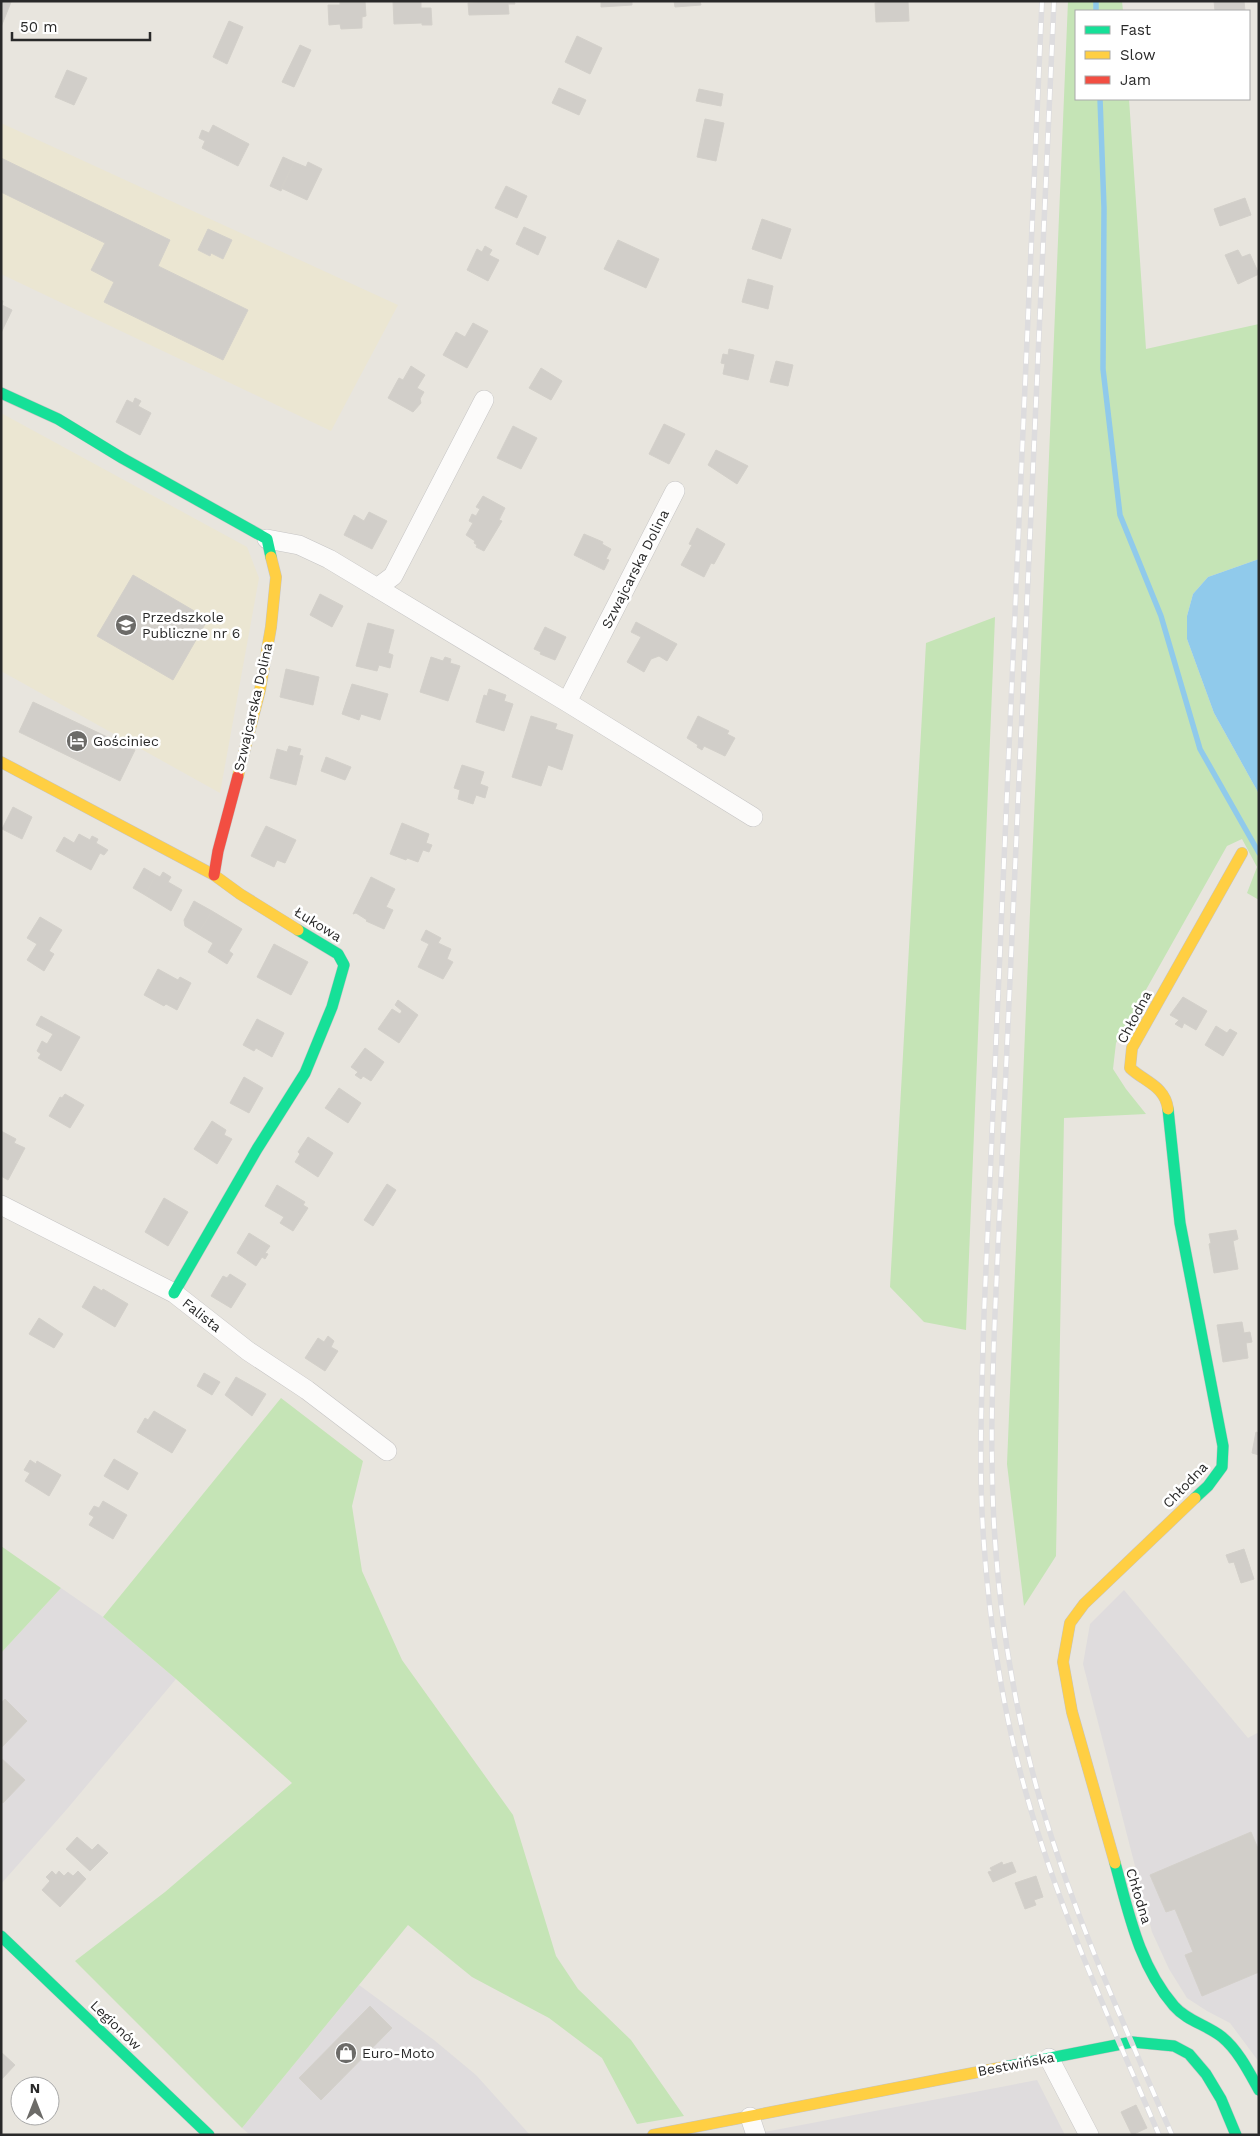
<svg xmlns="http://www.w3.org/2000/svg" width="1260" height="2136" font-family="'Work Sans',sans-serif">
  <rect width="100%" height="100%" fill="#e8e5de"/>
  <path fill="#dfdcdd" d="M 61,1588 L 103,1617 L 176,1679 L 67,1809 L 1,1884 L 1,1653 Z
    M 1124,1590 L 1248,1738 L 1259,1732 L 1259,2062 L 1230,2023 L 1207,2011 L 1187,1998 L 1169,1969 L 1152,1932 L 1083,1664 L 1090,1624 Z
    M 359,1985 L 434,2040 L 476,2075 L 530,2135 L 250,2135 L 242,2128 Z
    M 1037,2080 L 1065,2135 L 749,2135 Z"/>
  <path fill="#ebe6d2" d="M 1,123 L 398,305 L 331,431 L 1,274 Z
    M 1,413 L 247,547 L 259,578 L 220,793 L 1,671 Z"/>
  <path fill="#c5e4b6" d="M 1068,1 L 1122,1 L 1123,11 L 1076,11 L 1076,99 L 1129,99 L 1146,349 L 1259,324 L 1259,559 L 1208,577 L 1193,594 L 1187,616 L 1187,639 L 1214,713 L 1259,794 L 1259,900 L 1247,893 L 1257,867 L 1242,839 L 1227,846 L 1116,1043 L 1113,1069 L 1126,1089 L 1146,1114 L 1064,1118 L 1056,1556 L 1024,1606 L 1007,1464 Z
    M 995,617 L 966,1330 L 924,1322 L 890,1287 L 926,643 Z
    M 281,1398 L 363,1461 L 352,1506 L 362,1571 L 402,1660 L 513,1815 L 556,1956 L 578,1989 L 631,2040 L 684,2116 L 637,2124 L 602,2058 L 549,2018 L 472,1977 L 408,1925 L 242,2128 L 75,1961 L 165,1892 L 292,1783 L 176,1679 L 103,1617 Z
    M 1,1546 L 61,1588 L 1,1653 Z"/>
  <path fill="#90caeb" d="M 1259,559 L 1259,794 L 1214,713 L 1187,639 L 1187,616 L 1193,594 L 1208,577 Z"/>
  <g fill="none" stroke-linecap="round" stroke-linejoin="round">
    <path stroke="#90caeb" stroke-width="5.5" d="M 1096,1 L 1096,11
      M 1100,99 L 1104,208 L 1103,369 L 1120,515 L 1161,616 L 1200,749 L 1259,853"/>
  </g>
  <path fill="#d1cec9" stroke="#d3d0ca" d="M 1,1 L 11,2 L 1,27 Z
    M 340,1 L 365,1 L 366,16 L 362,17 L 362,28 L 341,29 L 340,24 L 329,25 L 328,5 L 340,5 Z
    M 393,1 L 421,1 L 421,8 L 431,8 L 432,25 L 422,25 L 422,23 L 394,24 Z
    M 514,1 L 515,4 L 508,4 L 509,14 L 469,15 L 468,3 Z
    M 601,1 L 632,1 L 632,5 L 601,7 Z
    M 674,1 L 700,1 L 701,5 L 675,7 Z
    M 891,1 L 908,1 L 909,21 L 876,22 L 875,3 Z
    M 1214,1 L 1244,1 L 1245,11 L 1215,11 Z
    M 229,21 L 243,27 L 227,64 L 213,57 Z
    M 577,36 L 602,48 L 590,74 L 565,62 Z
    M 300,45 L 311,50 L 294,87 L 282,82 Z
    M 67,70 L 87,78 L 74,105 L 55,97 Z
    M 559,88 L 586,100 L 579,115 L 552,103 Z
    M 699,89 L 723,94 L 721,106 L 696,101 Z
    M 705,119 L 724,123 L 716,161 L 697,157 Z
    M 213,125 L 249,144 L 238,166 L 202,148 L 205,141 L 199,138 L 202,130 L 209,133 Z
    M 283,157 L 294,162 L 281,191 L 270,186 Z
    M 1,158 L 170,240 L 158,266 L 248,310 L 223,360 L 104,302 L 114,282 L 91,270 L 105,243 L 1,192 Z
    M 294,162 L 306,167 L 308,162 L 322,169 L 307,200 L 281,188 Z
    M 506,186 L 527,196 L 517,218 L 495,208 Z
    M 1245,198 L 1251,215 L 1220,226 L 1214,209 Z
    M 762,219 L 791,229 L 781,259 L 752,249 Z
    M 524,227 L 546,237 L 538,255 L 516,244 Z
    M 208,229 L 232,240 L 223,259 L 211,253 L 210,256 L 198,250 Z
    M 618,240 L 659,259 L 646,288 L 604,269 Z
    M 485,246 L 492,250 L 489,255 L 499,260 L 488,281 L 467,270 L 477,249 L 482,252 Z
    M 1238,250 L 1242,257 L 1250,254 L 1259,274 L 1238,284 L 1225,255 Z
    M 748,279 L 773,286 L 768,309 L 742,302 Z
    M 1,300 L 3,301 L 2,305 L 12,310 L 1,333 Z
    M 473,323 L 488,331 L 467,368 L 443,355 L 456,332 L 465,337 Z
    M 729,349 L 754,355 L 748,380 L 723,374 L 725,364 L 721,363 L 723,354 L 728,355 Z
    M 776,361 L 793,365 L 788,386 L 770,382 Z
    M 411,366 L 425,375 L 417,388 L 424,392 L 420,399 L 421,403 L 413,412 L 388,398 L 399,378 L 403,380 Z
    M 541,368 L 562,381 L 551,400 L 529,388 Z
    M 135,398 L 141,401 L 138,406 L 151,413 L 140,435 L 116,422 L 127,400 L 133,403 Z
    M 664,424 L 685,434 L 669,464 L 649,454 Z
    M 513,426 L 537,438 L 521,469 L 497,458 Z
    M 716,450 L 748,466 L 737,484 L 708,465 Z
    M 483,496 L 505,508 L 499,520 L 502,521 L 484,551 L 476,547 L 477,545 L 474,543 L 475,541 L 466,535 L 473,523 L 469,521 L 472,514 L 476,516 L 480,509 L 476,507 Z
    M 369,512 L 387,521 L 372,549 L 344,535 L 354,515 L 364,521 Z
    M 697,528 L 725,544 L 714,564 L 711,563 L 704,577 L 681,565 L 692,545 L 689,544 Z
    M 584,534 L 603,542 L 602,544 L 611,549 L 606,559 L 609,560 L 604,570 L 574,555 Z
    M 133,575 L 208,619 L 173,680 L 97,636 Z
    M 320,594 L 343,606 L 332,627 L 310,615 Z
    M 636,622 L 677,644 L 667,661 L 659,656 L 651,659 L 644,672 L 627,662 L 641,637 L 631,632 Z
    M 368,623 L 394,630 L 388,653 L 393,655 L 390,668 L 379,665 L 377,671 L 356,666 Z
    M 545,627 L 566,637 L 555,660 L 540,654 L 541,652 L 534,649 Z
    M 431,657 L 443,661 L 445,657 L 451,659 L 450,663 L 460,666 L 448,701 L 420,692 Z
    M 286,669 L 319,677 L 313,705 L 280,697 Z
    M 352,684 L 388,694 L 380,720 L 361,714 L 359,720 L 342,714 Z
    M 489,689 L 506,695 L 504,701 L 513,704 L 504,731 L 476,722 L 484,695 L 487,696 Z
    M 33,702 L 135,750 L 120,781 L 19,732 Z
    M 531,716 L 557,724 L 555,729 L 573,735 L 562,770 L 548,765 L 541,786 L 512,777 Z
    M 698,716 L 729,731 L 727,734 L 735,738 L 725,756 L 704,746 L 702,750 L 697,747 L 698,745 L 687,738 Z
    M 289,746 L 301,749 L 299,755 L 303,756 L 296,785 L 270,778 L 277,749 L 287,752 Z
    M 326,757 L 351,767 L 345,780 L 321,771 Z
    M 462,765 L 484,772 L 480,784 L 488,787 L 485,798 L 476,795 L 473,804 L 458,799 L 460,790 L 454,788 Z
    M 13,807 L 32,817 L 22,839 L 2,829 Z
    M 402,823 L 429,834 L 426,843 L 432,845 L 429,852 L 423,850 L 418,862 L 407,858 L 406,860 L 390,854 Z
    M 266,826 L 296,840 L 285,863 L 277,860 L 274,867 L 251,856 Z
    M 79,834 L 90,840 L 92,836 L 98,839 L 96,843 L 108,850 L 104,855 L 100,853 L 91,870 L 56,851 L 64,837 L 74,843 Z
    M 144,868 L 156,875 L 145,895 L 133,888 Z
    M 163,872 L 171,877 L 168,882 L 182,890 L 171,911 L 145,895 L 156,875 L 160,877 Z
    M 371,877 L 395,889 L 386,907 L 393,910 L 384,929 L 366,921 L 367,920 L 356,913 L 353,914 Z
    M 194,901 L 212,911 L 198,934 L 185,926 L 184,920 Z
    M 212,911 L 242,929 L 229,951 L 233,954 L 227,964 L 208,952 L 213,943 L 198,934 Z
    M 40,917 L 62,930 L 49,951 L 54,954 L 44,971 L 27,960 L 37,944 L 27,938 Z
    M 426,930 L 441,938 L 438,943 L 451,949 L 447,959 L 453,962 L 443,979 L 418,967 L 429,944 L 421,940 Z
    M 274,944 L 308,962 L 291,995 L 257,977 Z
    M 158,969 L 178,980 L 180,977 L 191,983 L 177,1010 L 166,1004 L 164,1006 L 144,995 Z
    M 1183,997 L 1207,1011 L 1196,1030 L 1184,1023 L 1182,1028 L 1175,1024 L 1179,1020 L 1170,1015 Z
    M 398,1000 L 418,1015 L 399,1043 L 378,1029 L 392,1009 L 400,1014 L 402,1011 L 395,1005 Z
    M 41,1016 L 80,1037 L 61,1071 L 38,1058 L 41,1054 L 37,1051 L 42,1041 L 47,1044 L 53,1034 L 36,1025 Z
    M 257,1019 L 284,1033 L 272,1057 L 256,1048 L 254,1051 L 243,1045 Z
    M 1216,1026 L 1227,1033 L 1230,1029 L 1237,1033 L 1223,1056 L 1205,1045 Z
    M 365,1048 L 384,1062 L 371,1081 L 363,1076 L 361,1079 L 355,1075 L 358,1072 L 351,1067 Z
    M 244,1077 L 263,1088 L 249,1113 L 230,1103 Z
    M 339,1088 L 361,1103 L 348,1123 L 325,1108 Z
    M 65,1094 L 84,1105 L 70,1128 L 49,1116 L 60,1097 L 62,1098 Z
    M 212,1121 L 226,1130 L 224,1135 L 232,1139 L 217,1164 L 194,1149 Z
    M 1,1131 L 16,1139 L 14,1143 L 25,1148 L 8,1180 L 1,1176 Z
    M 308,1137 L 333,1153 L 318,1177 L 295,1162 L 300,1154 L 298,1152 Z
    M 387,1184 L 396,1190 L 373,1226 L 364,1220 Z
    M 277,1185 L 305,1202 L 303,1205 L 308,1208 L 293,1231 L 280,1223 L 284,1217 L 265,1206 Z
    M 164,1198 L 188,1212 L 168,1246 L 145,1232 Z
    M 1236,1230 L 1238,1239 L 1233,1241 L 1238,1269 L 1214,1273 L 1209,1244 L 1211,1243 L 1209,1234 Z
    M 249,1233 L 270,1246 L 265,1253 L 268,1254 L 265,1259 L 262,1257 L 256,1266 L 237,1253 Z
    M 230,1274 L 246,1284 L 231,1308 L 211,1296 L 223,1276 L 227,1278 Z
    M 94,1286 L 102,1291 L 103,1289 L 128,1304 L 115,1327 L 82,1307 Z
    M 39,1318 L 63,1334 L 54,1348 L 29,1334 Z
    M 1242,1322 L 1244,1333 L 1250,1332 L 1252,1342 L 1246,1343 L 1248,1358 L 1223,1362 L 1217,1325 Z
    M 328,1336 L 334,1341 L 331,1347 L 338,1351 L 325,1371 L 305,1358 L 318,1338 L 324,1342 Z
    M 204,1373 L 220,1382 L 212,1395 L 197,1386 Z
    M 236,1377 L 266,1394 L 252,1416 L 225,1395 Z
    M 154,1411 L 186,1430 L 172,1453 L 137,1432 L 145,1418 L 148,1420 Z
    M 1256,1432 L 1259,1433 L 1259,1455 L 1252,1453 Z
    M 114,1459 L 138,1473 L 128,1490 L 104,1476 Z
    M 30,1460 L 36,1464 L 37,1461 L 61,1475 L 49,1496 L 25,1481 L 30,1473 L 24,1470 Z
    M 103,1501 L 127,1515 L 113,1539 L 89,1525 L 94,1517 L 89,1514 L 94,1506 L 99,1508 Z
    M 1244,1549 L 1254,1579 L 1241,1583 L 1234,1562 L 1229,1563 L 1226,1555 Z
    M 5,1699 L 27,1721 L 1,1748 L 1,1703 Z
    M 1,1758 L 25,1780 L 3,1803 L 1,1802 Z
    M 1251,1832 L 1259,1851 L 1259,1972 L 1202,1996 L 1185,1955 L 1193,1952 L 1175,1909 L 1166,1912 L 1150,1875 Z
    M 77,1837 L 92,1850 L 98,1844 L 108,1853 L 90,1871 L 66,1849 Z
    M 1002,1862 L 1003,1865 L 1012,1862 L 1016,1872 L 993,1882 L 988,1872 L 992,1871 L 990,1868 Z
    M 52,1871 L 56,1875 L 59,1871 L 64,1876 L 68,1872 L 73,1876 L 78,1871 L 86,1879 L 60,1907 L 42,1890 L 50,1881 L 46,1877 Z
    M 1036,1876 L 1043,1897 L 1034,1900 L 1036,1905 L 1025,1909 L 1015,1883 Z
    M 370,2006 L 392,2028 L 321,2100 L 299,2078 Z
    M 1,2052 L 15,2065 L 1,2080 Z
    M 1136,2105 L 1147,2128 L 1132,2135 L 1121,2112 Z"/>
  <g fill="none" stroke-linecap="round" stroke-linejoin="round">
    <g stroke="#c5c4c4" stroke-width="20">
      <path id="street" d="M 267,539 L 299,545 L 329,559 L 567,702 L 753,817
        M 377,588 L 393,576 L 484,400
        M 567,702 L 675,491
        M 1,1205 L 174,1293 L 248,1351 L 307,1390 L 387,1451
        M 1049,2058 L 1089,2135
        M 750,2117 L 756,2135"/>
    </g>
    <g stroke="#c5c4c4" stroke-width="12">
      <path id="fast" d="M 1,393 L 58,419 L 122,458 L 267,539 L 271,557
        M 1168,1109 L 1180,1223 L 1223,1446 L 1222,1467 L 1208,1486 L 1195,1498
        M 174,1293 L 257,1149 L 305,1073 L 332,1007 L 344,965 L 338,954 L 298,930
        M 1115,1863 C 1129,1914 1139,1965 1174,2006 C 1187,2021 1207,2025 1222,2037 C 1238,2050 1249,2072 1259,2090
        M 1,1936 L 209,2135
        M 1004,2067 L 1132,2042 L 1174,2046 L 1189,2054 L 1206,2074 L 1221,2099 L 1236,2135"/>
    </g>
    <g stroke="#c5c4c4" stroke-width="12">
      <path id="slow" d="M 1,762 L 214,875 L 240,894 L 298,930
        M 238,776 L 260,690 L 271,627 L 276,577 L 271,557
        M 1168,1109 C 1165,1086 1145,1082 1130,1068 L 1132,1048 L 1242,853
        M 1115,1863 L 1072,1712 L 1063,1662 L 1070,1623 L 1084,1604 L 1195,1498
        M 653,2135 L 1004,2067"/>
    </g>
    <g stroke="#c5c4c4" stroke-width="12">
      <path id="jam" d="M 214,875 L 218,851 L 238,776"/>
    </g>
    <use href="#street" stroke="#fcfbfa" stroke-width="19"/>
    <use href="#fast" stroke="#16e098" stroke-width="11"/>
    <use href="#slow" stroke="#ffcf43" stroke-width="11"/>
    <use href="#jam" stroke="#f24e42" stroke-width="11"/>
    <g stroke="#dddcde" stroke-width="5.5">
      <path id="rail" d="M 1042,1 L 984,1314 C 982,1391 978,1468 984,1545 C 990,1628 1003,1712 1026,1793 C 1059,1911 1111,2022 1159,2135
        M 1054,1 L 995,1314 C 993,1363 991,1413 992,1463 C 993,1573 1008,1683 1037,1789 C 1070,1908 1123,2022 1172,2135"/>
    </g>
    <use href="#rail" stroke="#fff" stroke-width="4" stroke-dasharray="11" stroke-linecap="butt"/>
  </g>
  <defs>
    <g id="school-disc" transform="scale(1.125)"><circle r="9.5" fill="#6c6b68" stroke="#fff"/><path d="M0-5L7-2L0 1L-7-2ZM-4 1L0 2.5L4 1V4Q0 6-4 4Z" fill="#fff"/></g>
    <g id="hotel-disc" transform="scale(1.125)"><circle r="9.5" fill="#6c6b68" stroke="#fff"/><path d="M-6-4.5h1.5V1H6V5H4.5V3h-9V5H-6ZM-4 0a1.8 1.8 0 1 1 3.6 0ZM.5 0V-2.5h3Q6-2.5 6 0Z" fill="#fff"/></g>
    <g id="shop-disc" transform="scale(1.125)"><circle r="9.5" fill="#6c6b68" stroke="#fff"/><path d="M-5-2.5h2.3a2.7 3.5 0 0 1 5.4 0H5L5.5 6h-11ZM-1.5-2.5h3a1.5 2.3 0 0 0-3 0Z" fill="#fff"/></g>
  </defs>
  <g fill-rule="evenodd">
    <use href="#school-disc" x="126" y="625"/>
    <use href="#hotel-disc" x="77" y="741"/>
    <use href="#shop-disc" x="346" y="2053"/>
  </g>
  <g text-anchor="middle" stroke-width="5" stroke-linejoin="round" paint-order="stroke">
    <g font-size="14" fill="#292929" stroke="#fff">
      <text transform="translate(635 569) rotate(-63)" y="5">Szwajcarska Dolina</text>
      <text transform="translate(253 707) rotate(-77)" y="5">Szwajcarska Dolina</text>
      <text transform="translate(318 924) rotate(32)" y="5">Łukowa</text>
      <text transform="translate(1134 1017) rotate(-62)" y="5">Chłodna</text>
      <text transform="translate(202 1315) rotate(38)" y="5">Falista</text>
      <text transform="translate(1185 1485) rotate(-46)" y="5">Chłodna</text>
      <text transform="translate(1139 1896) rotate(73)" y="5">Chłodna</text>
      <text transform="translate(116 2025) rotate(44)" y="5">Legionów</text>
      <text transform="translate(1016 2064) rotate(-11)" y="5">Bestwińska</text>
    </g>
    <g font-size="14" fill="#292929" stroke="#fff" text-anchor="start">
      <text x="142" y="622">Przedszkole<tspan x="142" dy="16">Publiczne nr 6</tspan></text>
      <text x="93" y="746">Gościniec</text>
      <text x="362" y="2058">Euro-Moto</text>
    </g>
  </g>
  <rect width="1260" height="2136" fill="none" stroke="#292929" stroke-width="5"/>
  <rect x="1075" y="10" width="175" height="90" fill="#ffffff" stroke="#a9a9a9"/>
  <rect x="1085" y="26" width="25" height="8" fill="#16e098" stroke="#a9a9a9"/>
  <text x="1120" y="35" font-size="15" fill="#292929">Fast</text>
  <rect x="1085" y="51" width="25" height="8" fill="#ffcf43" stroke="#a9a9a9"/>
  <text x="1120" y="60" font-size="15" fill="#292929">Slow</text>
  <rect x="1085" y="76" width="25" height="8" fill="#f24e42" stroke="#a9a9a9"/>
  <text x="1120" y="85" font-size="15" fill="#292929">Jam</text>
  <g transform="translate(35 2101)"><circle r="24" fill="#ffffff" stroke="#a9a9a9"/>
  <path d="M0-4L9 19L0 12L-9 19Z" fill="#6c6b68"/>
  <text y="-8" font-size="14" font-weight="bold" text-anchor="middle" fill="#292929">N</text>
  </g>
  <path d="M12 32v8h138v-8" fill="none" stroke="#292929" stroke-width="2.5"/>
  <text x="20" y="32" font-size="15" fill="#292929" stroke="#ffffff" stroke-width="4" paint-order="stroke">50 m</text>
</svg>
